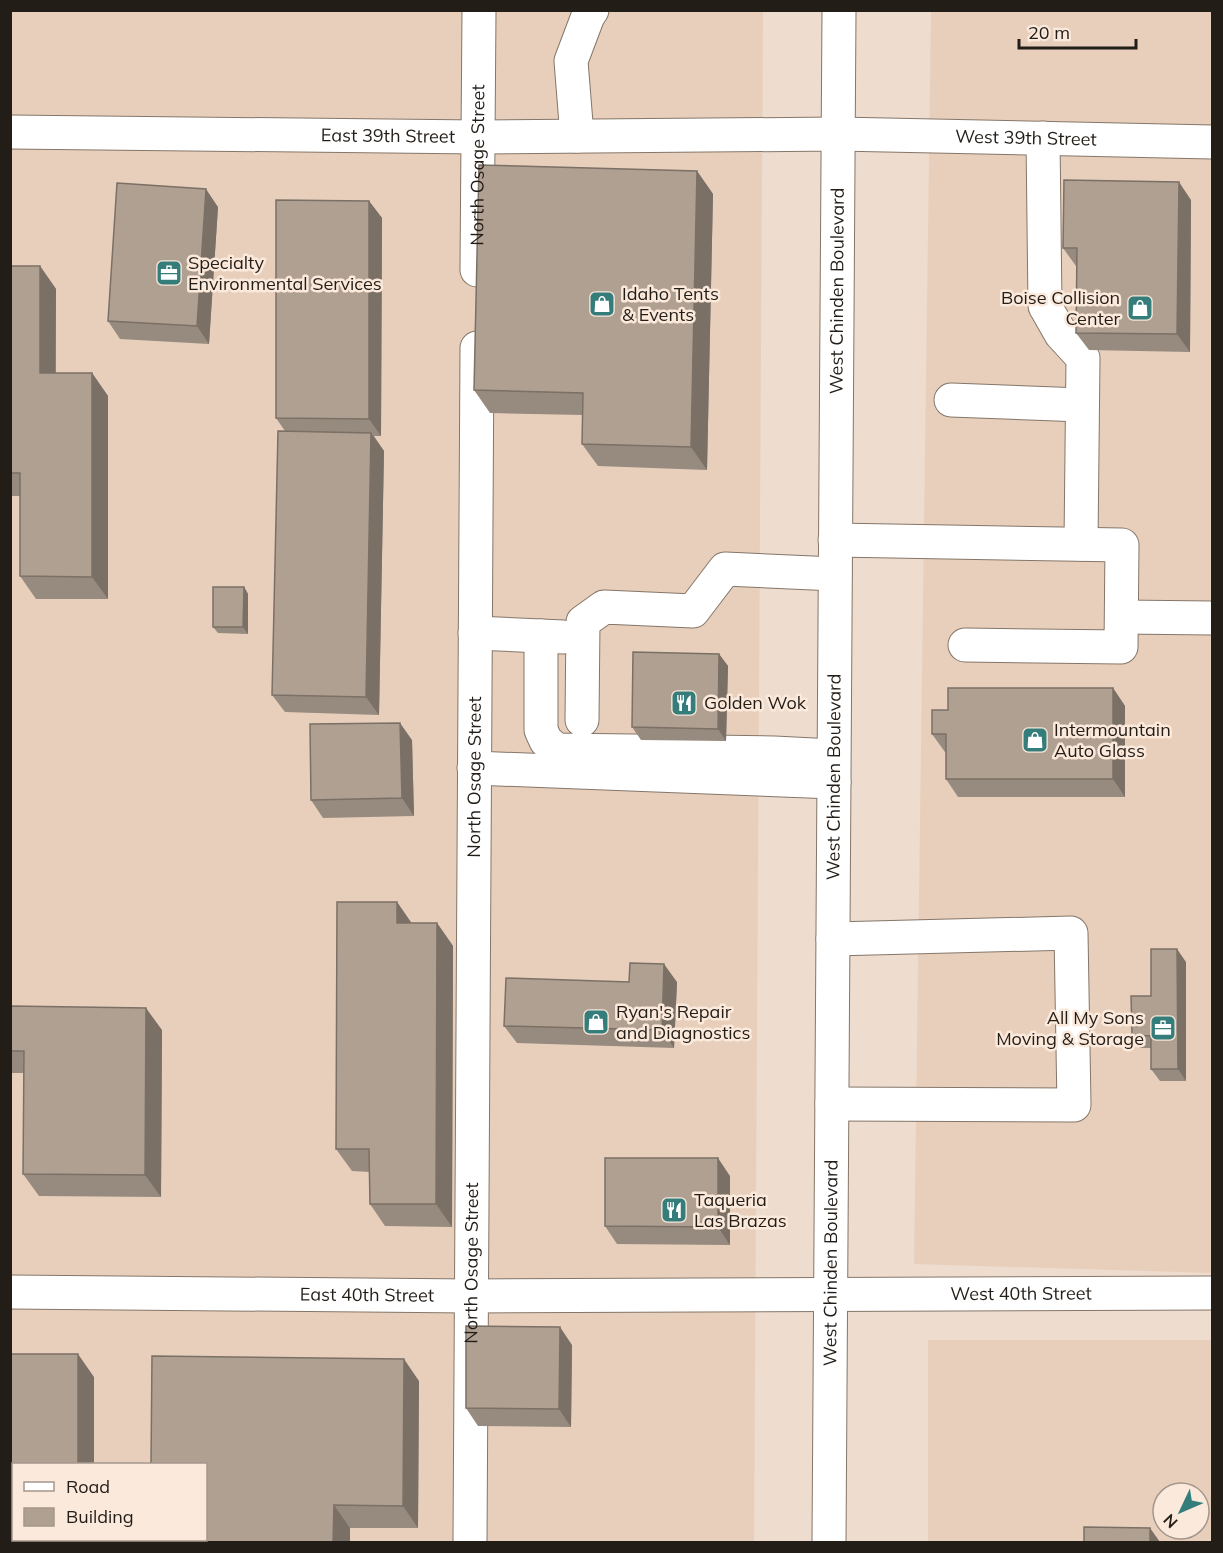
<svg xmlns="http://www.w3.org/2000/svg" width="1223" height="1553" font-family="Mulish,sans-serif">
  <rect width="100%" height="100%" fill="#eedcce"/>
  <path fill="#e7cfbc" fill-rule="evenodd" d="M 11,11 L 763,11 L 754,1542 L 11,1542 ZM 14,1464 L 206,1464 L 206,1540 L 14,1540 Z
    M 931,11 L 1212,11 L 1212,1273 L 914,1264 Z
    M 928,1340 L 1212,1340 L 1212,1542 L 928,1542 ZM 1163,1493 L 1199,1493 L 1199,1529 L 1163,1529 Z"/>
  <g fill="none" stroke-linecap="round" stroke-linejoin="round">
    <g stroke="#857669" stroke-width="35">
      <g id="minor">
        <path id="s1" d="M 10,132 L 478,137 L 838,134 L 1212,142"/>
        <path d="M 577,136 L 571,61 L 588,16 L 592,10"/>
        <path d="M 1043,138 L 1045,306 L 1061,334 L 1083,358 L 1081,544"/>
        <path id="s2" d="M 477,270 L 479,10"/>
        <path d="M 951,400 L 1082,405"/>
        <path d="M 835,540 L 1122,545 L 1121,647 L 965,645"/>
        <path d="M 1122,617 L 1212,618"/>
        <path d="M 475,633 L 563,637"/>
        <path d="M 541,636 L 541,730 L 546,741 L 557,750 L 774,753 L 833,756"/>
        <path d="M 582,720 L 583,622 L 604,607 L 693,611 L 725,569 L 835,574"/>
        <path d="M 474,768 L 834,782"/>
        <path d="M 832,1104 L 1074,1105 L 1071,933 L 833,939"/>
        <path id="s3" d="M 10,1292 L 471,1296 L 1212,1293"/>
        <path id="s4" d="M 470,1542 L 477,348"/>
      </g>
    </g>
    <g stroke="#857669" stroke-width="35">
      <g id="major">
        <path id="s5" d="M 829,1542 L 839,10"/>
      </g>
    </g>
    <use href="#minor" stroke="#fff" stroke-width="33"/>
    <use href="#major" stroke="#fff" stroke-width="33"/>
  </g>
  <path fill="#978a7e" d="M 697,171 L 713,194 L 707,470 L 598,466 L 582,444 L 582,415 L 490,413 L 474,390 Z
    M 1191,200 L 1190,352 L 1089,350 L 1076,333 L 1077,266 L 1076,266 L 1063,248 Z
    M 369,201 L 382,218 L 381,436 L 374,436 L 384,451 L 379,715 L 285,712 L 272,695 L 285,431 L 276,418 Z
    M 218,207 L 209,344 L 120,339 L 108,321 Z
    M 10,266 L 40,266 L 56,289 L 56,373 L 92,373 L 108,396 L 108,599 L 36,599 L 20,576 L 20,496 L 10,496 Z
    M 244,587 L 248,594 L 248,634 L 218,633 L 213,627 Z
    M 719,654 L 728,666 L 726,741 L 641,740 L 632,727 Z
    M 1113,688 L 1125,706 L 1125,797 L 958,797 L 946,779 L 946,752 L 945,752 L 932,734 L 948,710 Z
    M 412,740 L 414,816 L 323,818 L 311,800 Z
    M 397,902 L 411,923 L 437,923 L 453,946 L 452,1227 L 385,1226 L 370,1204 L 370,1172 L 352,1171 L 336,1149 Z
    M 1186,962 L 1186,1081 L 1160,1081 L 1151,1069 L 1151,1048 L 1140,1048 L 1132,1035 Z
    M 629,982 L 677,982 L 674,1048 L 517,1043 L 504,1026 Z
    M 10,1006 L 162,1030 L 161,1197 L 39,1196 L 23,1174 L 24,1073 L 10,1073 Z
    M 730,1176 L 730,1245 L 617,1244 L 605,1226 Z
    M 572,1345 L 571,1427 L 478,1426 L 466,1408 Z
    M 419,1381 L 418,1528 L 350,1528 L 350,1542 L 151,1542 Z"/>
  <path fill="#7b7066" d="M 697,171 L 713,194 L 707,470 L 691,447 Z
    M 1179,182 L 1191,200 L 1190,352 L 1177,334 Z
    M 206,189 L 218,207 L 209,344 L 197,326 Z
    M 369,201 L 382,218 L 381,436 L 369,419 Z
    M 40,266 L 56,289 L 55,396 L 40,373 Z
    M 92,373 L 108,396 L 108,599 L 92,577 Z
    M 371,433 L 384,451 L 379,715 L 366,697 Z
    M 244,587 L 248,594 L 248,634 L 243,627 Z
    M 719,654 L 728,666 L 726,741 L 718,729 Z
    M 1113,688 L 1125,706 L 1125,797 L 1113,779 Z
    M 400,723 L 412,740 L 414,816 L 402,798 Z
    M 397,902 L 413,925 L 397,923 Z
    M 437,923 L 453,946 L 452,1227 L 436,1204 Z
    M 1177,949 L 1186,962 L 1186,1081 L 1178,1069 Z
    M 664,964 L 677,982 L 674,1048 L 662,1030 Z
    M 146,1008 L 162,1030 L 161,1197 L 145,1175 Z
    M 718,1158 L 730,1176 L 730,1245 L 718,1227 Z
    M 560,1327 L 572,1345 L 571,1427 L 559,1409 Z
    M 78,1354 L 94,1377 L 94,1464 L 78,1464 Z
    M 404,1359 L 419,1381 L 418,1528 L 403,1506 Z
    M 334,1505 L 350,1528 L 350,1542 L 333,1542 Z
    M 1150,1528 L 1160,1542 L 1150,1542 Z
    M 77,1539 L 93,1539 L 93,1542 L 77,1542 Z"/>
  <path fill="#b0a092" stroke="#7b7066" stroke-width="1.5" d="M 479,165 L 697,171 L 691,447 L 582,444 L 583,393 L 474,390 Z
    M 1064,180 L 1179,182 L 1177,334 L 1076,333 L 1077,248 L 1063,248 Z
    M 117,183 L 206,189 L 197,326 L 108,321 Z
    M 276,200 L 369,201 L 369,419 L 276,418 Z
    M 10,266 L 40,266 L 40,373 L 92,373 L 92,577 L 20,576 L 20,473 L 10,473 Z
    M 278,431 L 371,433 L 366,697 L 272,695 Z
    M 213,587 L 244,587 L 243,627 L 213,627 Z
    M 633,652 L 719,654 L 718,729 L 632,727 Z
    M 948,688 L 1113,688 L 1113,779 L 946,779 L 946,734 L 932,734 L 932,710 L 948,710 Z
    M 400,723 L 402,798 L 311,800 L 310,724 Z
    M 337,902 L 397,902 L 397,923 L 437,923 L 436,1204 L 370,1204 L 369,1149 L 336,1149 Z
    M 1151,949 L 1177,949 L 1178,1069 L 1151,1069 L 1151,1036 L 1132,1035 L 1131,996 L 1151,996 Z
    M 630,963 L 664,964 L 662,1030 L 504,1026 L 506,978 L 629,982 Z
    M 10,1006 L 146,1008 L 145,1175 L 23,1174 L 24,1051 L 10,1051 Z
    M 605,1158 L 718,1158 L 718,1227 L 605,1226 Z
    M 466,1326 L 560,1327 L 559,1409 L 466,1408 Z
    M 10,1354 L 78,1354 L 78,1464 L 14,1464 L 14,1539 L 77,1539 L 77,1542 L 10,1542 Z
    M 152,1356 L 404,1359 L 403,1506 L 334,1505 L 333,1542 L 151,1542 L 151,1539 L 206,1539 L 206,1464 L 151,1464 Z
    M 1084,1527 L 1150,1528 L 1150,1542 L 1084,1542 Z"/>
  <defs>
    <g id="office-square" transform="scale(1.35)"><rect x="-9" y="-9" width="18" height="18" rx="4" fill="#347d7b" stroke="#fbe9db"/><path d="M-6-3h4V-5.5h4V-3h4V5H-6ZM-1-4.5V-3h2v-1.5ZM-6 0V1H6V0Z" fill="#fff"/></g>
    <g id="shop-square" transform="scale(1.35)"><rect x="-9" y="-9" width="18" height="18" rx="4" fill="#347d7b" stroke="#fbe9db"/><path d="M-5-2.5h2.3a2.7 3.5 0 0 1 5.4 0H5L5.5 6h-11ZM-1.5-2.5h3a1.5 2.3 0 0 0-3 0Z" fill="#fff"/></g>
    <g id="restaurant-square" transform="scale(1.35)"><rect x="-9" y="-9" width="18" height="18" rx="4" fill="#347d7b" stroke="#fbe9db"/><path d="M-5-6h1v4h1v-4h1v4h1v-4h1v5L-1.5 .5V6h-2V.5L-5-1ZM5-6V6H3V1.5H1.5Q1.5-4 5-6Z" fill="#fff"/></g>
  </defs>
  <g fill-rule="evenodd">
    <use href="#office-square" x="169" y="273"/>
    <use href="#shop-square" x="602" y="304"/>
    <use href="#shop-square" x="1140" y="308"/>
    <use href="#restaurant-square" x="684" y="703"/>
    <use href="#shop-square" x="1035" y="740"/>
    <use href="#shop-square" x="596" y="1022"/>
    <use href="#office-square" x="1163" y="1028"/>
    <use href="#restaurant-square" x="674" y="1210"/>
  </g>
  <g text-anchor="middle" stroke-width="5" stroke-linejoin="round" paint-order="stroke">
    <g font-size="18" fill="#231d18" stroke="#fbe9db">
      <text dy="6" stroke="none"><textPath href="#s1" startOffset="378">East 39th Street</textPath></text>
      <text dy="6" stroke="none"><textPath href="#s1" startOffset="1016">West 39th Street</textPath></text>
      <text dy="6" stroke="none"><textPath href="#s2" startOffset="105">North Osage Street</textPath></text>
      <text dy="6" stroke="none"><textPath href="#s5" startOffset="1251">West Chinden Boulevard</textPath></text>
      <text dy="6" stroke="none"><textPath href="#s4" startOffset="765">North Osage Street</textPath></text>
      <text dy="6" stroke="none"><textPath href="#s5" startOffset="765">West Chinden Boulevard</textPath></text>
      <text dy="6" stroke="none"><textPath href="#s4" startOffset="279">North Osage Street</textPath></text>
      <text dy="6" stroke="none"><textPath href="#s5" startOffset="279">West Chinden Boulevard</textPath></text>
      <text dy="6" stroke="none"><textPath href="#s3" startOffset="1011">West 40th Street</textPath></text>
      <text dy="6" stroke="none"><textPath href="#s3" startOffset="357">East 40th Street</textPath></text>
    </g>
    <g font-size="18" fill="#231d18" stroke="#fbe9db" text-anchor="start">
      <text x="188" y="269">Specialty<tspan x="188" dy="21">Environmental Services</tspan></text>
      <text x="622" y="300">Idaho Tents<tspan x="622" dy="21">&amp; Events</tspan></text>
      <text x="1120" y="304" text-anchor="end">Boise Collision<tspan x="1120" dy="21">Center</tspan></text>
      <text x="704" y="709">Golden Wok</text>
      <text x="1054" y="736">Intermountain<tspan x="1054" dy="21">Auto Glass</tspan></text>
      <text x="616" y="1018">Ryan's Repair<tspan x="616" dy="21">and Diagnostics</tspan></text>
      <text x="1144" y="1024" text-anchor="end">All My Sons<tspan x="1144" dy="21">Moving &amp; Storage</tspan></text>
      <text x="694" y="1206">Taqueria<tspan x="694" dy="21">Las Brazas</tspan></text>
    </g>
  </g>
  <rect width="1223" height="1553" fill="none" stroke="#231d18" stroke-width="24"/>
  <rect x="12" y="1463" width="195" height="78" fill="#fbe9db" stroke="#a5978d" stroke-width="1.5"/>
  <rect x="24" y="1482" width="30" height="9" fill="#ffffff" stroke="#a5978d" stroke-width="1.5"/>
  <text x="66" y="1493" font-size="18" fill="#231d18">Road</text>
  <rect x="24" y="1508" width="30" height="18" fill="#b0a092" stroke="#a5978d" stroke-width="1.5"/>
  <text x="66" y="1523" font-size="18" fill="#231d18">Building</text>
  <g transform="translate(1181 1511) rotate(226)"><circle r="28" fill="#fbe9db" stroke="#a5978d" stroke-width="1.5"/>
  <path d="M0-4.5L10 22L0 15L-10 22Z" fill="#347d7b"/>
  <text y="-9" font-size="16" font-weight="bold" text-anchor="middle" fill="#231d18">N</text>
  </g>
  <path d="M1019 39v9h117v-9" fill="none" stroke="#231d18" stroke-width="3"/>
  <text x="1028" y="39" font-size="18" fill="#231d18" stroke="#fbe9db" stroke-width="4.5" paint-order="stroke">20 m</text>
</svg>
